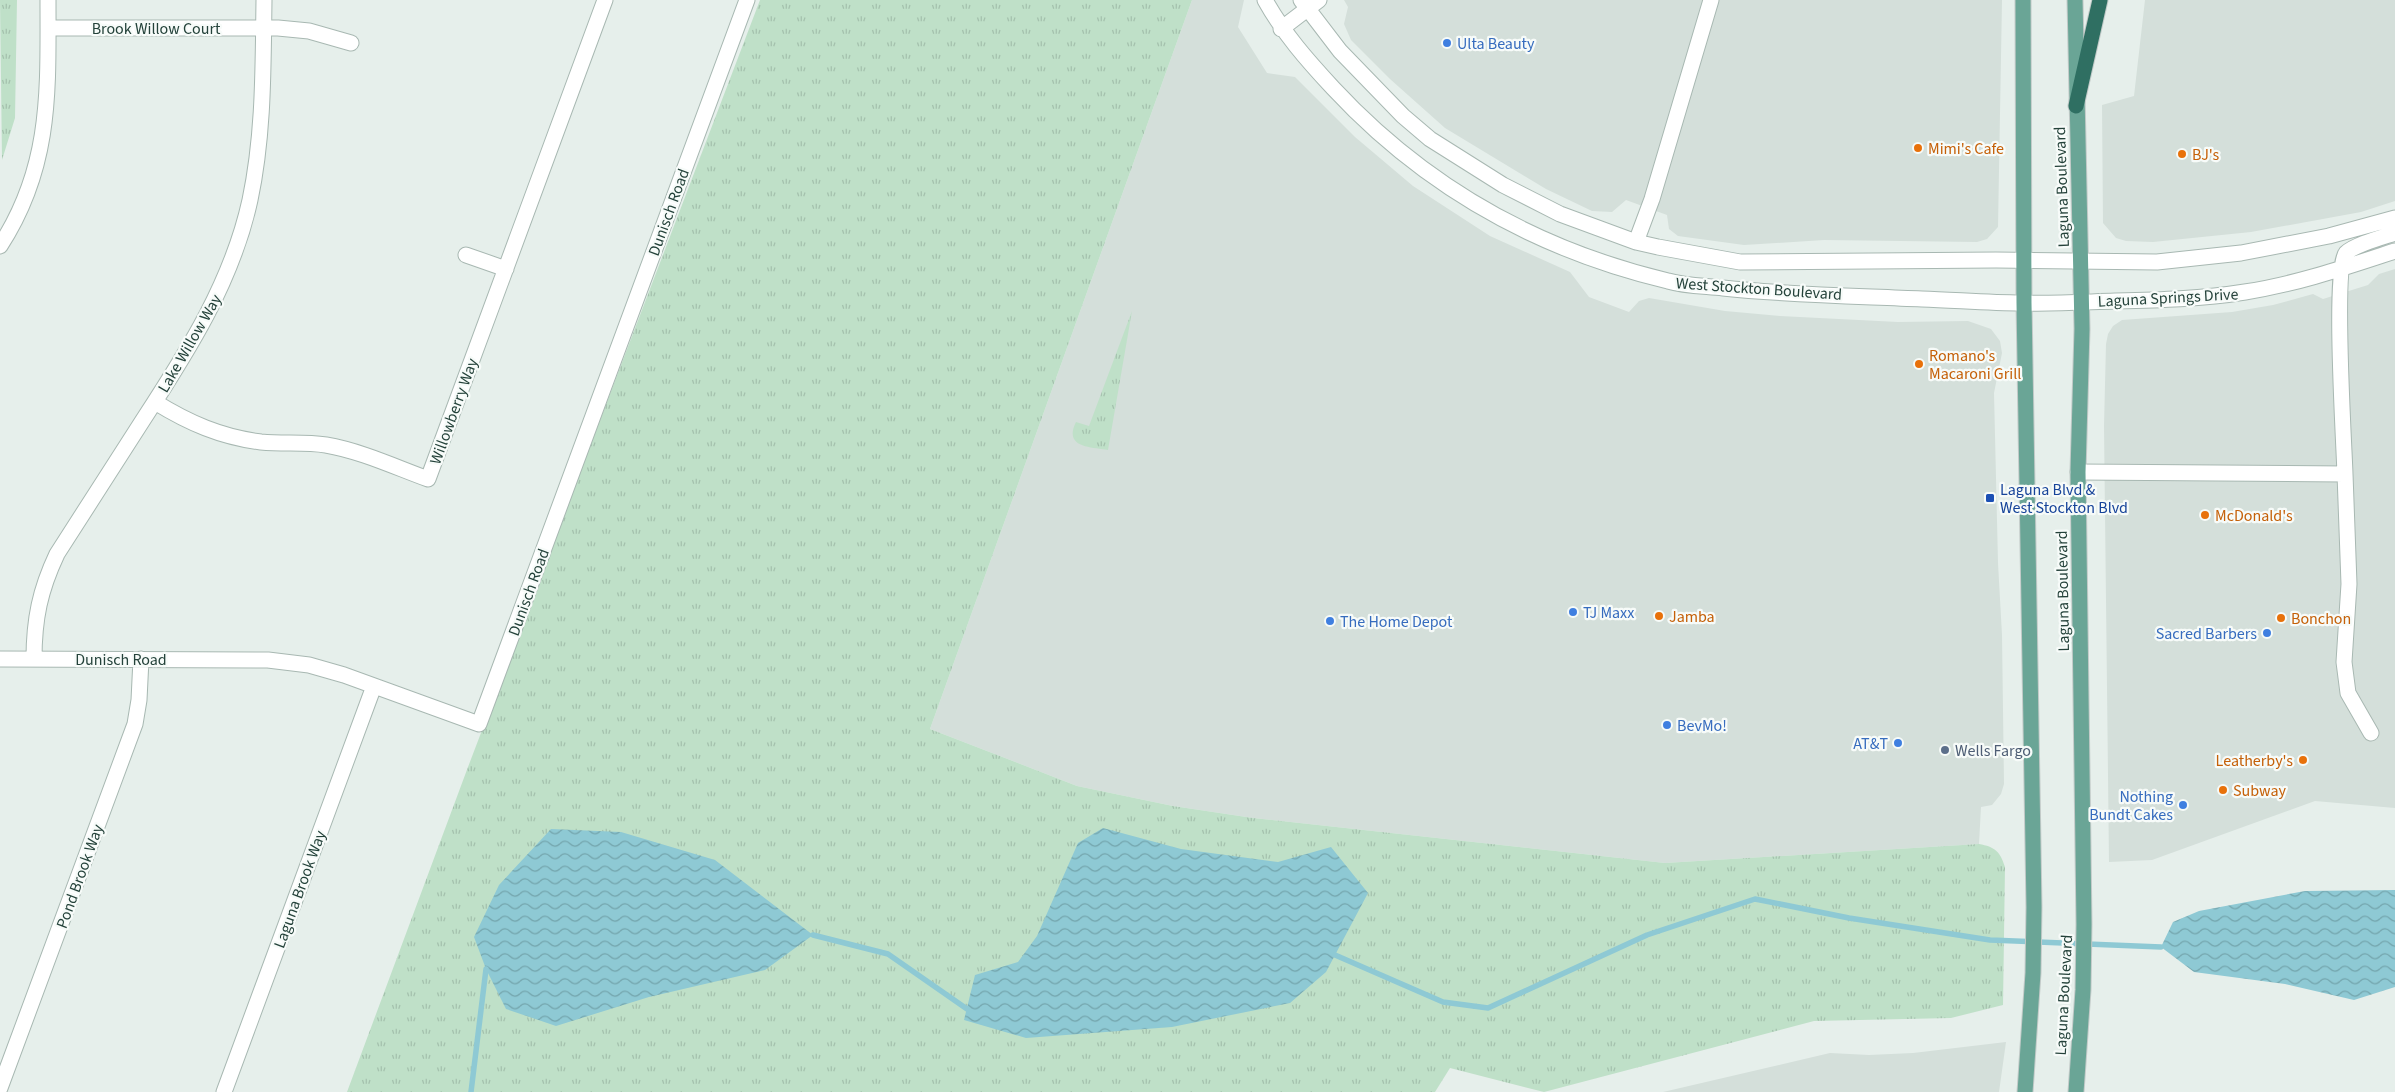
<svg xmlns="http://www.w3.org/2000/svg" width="2395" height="1092" font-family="'Source Sans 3',sans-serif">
  <defs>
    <pattern id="grass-tufts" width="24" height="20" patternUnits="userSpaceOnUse" patternTransform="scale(1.25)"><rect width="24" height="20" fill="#bfe0c8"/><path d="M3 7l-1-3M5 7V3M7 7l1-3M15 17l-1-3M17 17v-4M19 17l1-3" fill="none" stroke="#a4c1ad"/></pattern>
    <pattern id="water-waves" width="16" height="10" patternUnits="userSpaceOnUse" patternTransform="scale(1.25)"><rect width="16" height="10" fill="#8ec9d4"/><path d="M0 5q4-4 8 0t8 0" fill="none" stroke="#74a5ad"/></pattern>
  </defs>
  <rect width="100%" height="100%" fill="#e6efeb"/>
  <path fill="#d4dfda" d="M 1192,0 L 1244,0 L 1238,27 L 1267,73 L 1295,77 L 1355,137 L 1413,186 L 1490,236 L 1570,272 L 1589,297 L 1629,312 L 1639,301 L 1649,298 L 1725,311 L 1780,316 L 1898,322 L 1968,321 L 1991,329 L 2000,341 L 2002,353 L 1994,393 L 1998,563 L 2002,635 L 2004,784 L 2001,794 L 1992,805 L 1981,807 L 1979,844 L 1665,863 L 1253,818 L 1173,806 L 1077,786 L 930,729 Z
    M 1344,0 L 2002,0 L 1998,227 L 1987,239 L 1977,242 L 1824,240 L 1744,245 L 1678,236 L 1669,229 L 1667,215 L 1626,200 L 1612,212 L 1592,211 L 1546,189 L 1445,128 L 1390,79 L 1351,40 L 1344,24 L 1348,7 Z
    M 2145,0 L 2395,0 L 2395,201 L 2361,212 L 2251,232 L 2153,242 L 2126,241 L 2116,238 L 2103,223 L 2102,105 L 2134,96 Z
    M 2395,269 L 2395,808 L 2315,801 L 2152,860 L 2109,862 L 2104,426 L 2106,344 L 2108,334 L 2113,326 L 2122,320 L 2232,312 L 2273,305 L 2313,294 L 2323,299 L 2368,285 L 2379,274 Z
    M 2006,1042 L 1999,1092 L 1663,1092 L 1830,1053 L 1869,1055 L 1913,1053 Z"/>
  <path fill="url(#grass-tufts)" d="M 0,0 L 17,0 L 15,118 L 2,160 Z
    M 760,0 L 1192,0 L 930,729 L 1077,786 L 1173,806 L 1253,818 L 1665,863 L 1979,844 C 1995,847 2000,851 2005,867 L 2003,1005 L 1951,1018 L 1814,1021 L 1544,1092 L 1450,1068 L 1435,1092 L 347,1092 L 468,767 Z
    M 1132,311 L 1108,450 C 1091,447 1063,448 1076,422 L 1089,426 Z"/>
  <path fill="url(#water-waves)" d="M 1103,828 L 1181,849 L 1278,862 L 1331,847 L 1368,893 L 1326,972 L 1290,1003 L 1172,1027 L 1026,1038 L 964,1020 L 975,975 L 1018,962 L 1037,936 L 1078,843 Z
    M 551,829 L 621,832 L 715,860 L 813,935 L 765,970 L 649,997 L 556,1026 L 506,1009 L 486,969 L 474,937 L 499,885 Z
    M 2395,890 L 2395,987 L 2354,1000 L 2285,984 L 2194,972 L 2161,947 L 2173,922 L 2199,911 L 2305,891 Z"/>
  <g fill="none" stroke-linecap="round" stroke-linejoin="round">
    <path stroke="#8ec9d4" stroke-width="5.5" d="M 813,935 L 888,954 L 967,1009
      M 1335,955 L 1443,1002 L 1488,1008 L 1647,935 L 1755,899 L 1849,918 L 1990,940 L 2161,947
      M 471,1092 L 486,969"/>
    <g stroke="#a8b8b2" stroke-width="17">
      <path id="minor" d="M 1265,0 C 1284,34 1307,60 1333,88 C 1424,186 1538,250 1668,281 C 1685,286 1705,286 1723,288 C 1789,295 1856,296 1922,299 C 1955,300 1988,303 2022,303 C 2053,304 2084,302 2115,301 C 2158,300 2202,299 2245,292 C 2297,284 2346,267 2395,251
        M 1301,0 L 1340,51 L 1403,116 L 1430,139 L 1503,185 L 1560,214 L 1636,242 L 1658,247 L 1740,262 L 1996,260 L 2157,262 L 2241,253 L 2329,236 L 2395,218
        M 48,28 L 278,28 L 309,31 L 351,43
        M 1281,29 L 1319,0
        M 1636,242 L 1652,199 L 1711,0
        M 0,246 C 52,166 48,90 48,0
        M 466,255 L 506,269
        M 155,402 C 189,423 221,437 261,442 C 283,444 305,442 326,445 C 361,451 395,467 428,479 L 605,0
        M 2078,472 L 2345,474 C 2344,443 2333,268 2346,253 C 2354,245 2383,237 2395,233
        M 2345,474 L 2349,584 L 2344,662 L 2348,693 L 2371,733
        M 0,659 L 268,660 L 309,665 L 344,675 L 479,724 L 747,0
        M 34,659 C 34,619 40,590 57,554 C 86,509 114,465 143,420 C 188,351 232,282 250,200 C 264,134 263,67 264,0
        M 0,1088 L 135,724 L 139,700 L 141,659
        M 224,1092 L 374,686"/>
    </g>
    <g stroke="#c2cac8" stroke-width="17">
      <path id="major" d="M 2023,0 L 2024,303 L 2034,907 L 2033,973 L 2025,1092
        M 2075,0 L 2082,329 L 2078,472 L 2084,924 L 2083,990 L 2076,1092"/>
    </g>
    <g stroke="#c2cac8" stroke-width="17">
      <path id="highway" d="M 2076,106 L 2100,0"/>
    </g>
    <use href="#minor" stroke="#fff" stroke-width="15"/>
    <use href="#major" stroke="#6aa596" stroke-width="15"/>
    <use href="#highway" stroke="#2f6f62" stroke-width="15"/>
  </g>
  <g fill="#3f7fe0" stroke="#f7fbf9" stroke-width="2">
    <circle cx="1447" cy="43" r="5"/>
    <circle cx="1573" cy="612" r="5"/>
    <circle cx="1330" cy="621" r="5"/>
    <circle cx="2267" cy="633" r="5"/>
    <circle cx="1667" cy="725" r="5"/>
    <circle cx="1898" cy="743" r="5"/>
    <circle cx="2183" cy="805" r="5"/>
  </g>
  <g fill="#e8710a" stroke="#f7fbf9" stroke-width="2">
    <circle cx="1918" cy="148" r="5"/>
    <circle cx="2182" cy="154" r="5"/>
    <circle cx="1919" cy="364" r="5"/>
    <circle cx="2205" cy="515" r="5"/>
    <circle cx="1659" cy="616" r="5"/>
    <circle cx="2281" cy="618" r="5"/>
    <circle cx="2303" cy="760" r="5"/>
    <circle cx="2223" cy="790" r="5"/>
  </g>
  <rect fill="#1a4fb4" stroke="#f7fbf9" stroke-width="2" x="1985" y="493" width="10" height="10" rx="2.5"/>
  <circle fill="#5c6f8a" stroke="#f7fbf9" stroke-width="2" cx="1945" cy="750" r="5"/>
  <g text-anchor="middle" stroke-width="4.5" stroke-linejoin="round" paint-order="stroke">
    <g font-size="16" fill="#24423a" stroke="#f7fbf9">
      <text x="156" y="34">Brook Willow Court</text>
      <text transform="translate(2061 187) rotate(-92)" y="6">Laguna Boulevard</text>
      <text transform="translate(668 212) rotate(-70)" y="6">Dunisch Road</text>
      <text transform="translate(1759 288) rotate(4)" y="6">West Stockton Boulevard</text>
      <text transform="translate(2168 297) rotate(-3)" y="6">Laguna Springs Drive</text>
      <text transform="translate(189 343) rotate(-60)" y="6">Lake Willow Way</text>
      <text transform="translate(453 411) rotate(-70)" y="6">Willowberry Way</text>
      <text transform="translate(2062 591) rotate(-91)" y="6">Laguna Boulevard</text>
      <text transform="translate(528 592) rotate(-70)" y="6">Dunisch Road</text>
      <text x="121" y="665">Dunisch Road</text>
      <text transform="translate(79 876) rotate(-70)" y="6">Pond Brook Way</text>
      <text transform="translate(299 889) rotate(-70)" y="6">Laguna Brook Way</text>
      <text transform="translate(2063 995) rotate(-87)" y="6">Laguna Boulevard</text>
    </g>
    <g font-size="16" fill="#366cbe" stroke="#f7fbf9" text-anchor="start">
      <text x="1457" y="49">Ulta Beauty</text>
      <text x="1583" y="618">TJ Maxx</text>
      <text x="1340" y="627">The Home Depot</text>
      <text x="2257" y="639" text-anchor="end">Sacred Barbers</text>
      <text x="1677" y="731">BevMo!</text>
      <text x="1888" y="749" text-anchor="end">AT&amp;T</text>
      <text x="2173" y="802" text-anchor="end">Nothing<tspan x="2173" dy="18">Bundt Cakes</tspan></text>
    </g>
    <g font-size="16" fill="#c56008" stroke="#f7fbf9" text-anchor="start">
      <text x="1928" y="154">Mimi's Cafe</text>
      <text x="2192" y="160">BJ's</text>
      <text x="1929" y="361">Romano's<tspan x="1929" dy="18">Macaroni Grill</tspan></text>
      <text x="2215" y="521">McDonald's</text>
      <text x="1669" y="622">Jamba</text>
      <text x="2291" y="624">Bonchon</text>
      <text x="2293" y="766" text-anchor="end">Leatherby's</text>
      <text x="2233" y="796">Subway</text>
    </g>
    <g font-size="16" fill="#164399" stroke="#f7fbf9" text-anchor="start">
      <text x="2000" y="495">Laguna Blvd &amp;<tspan x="2000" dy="18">West Stockton Blvd</tspan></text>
    </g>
    <g font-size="16" fill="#4e5e75" stroke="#f7fbf9" text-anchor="start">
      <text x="1955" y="756">Wells Fargo</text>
    </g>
  </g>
</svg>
